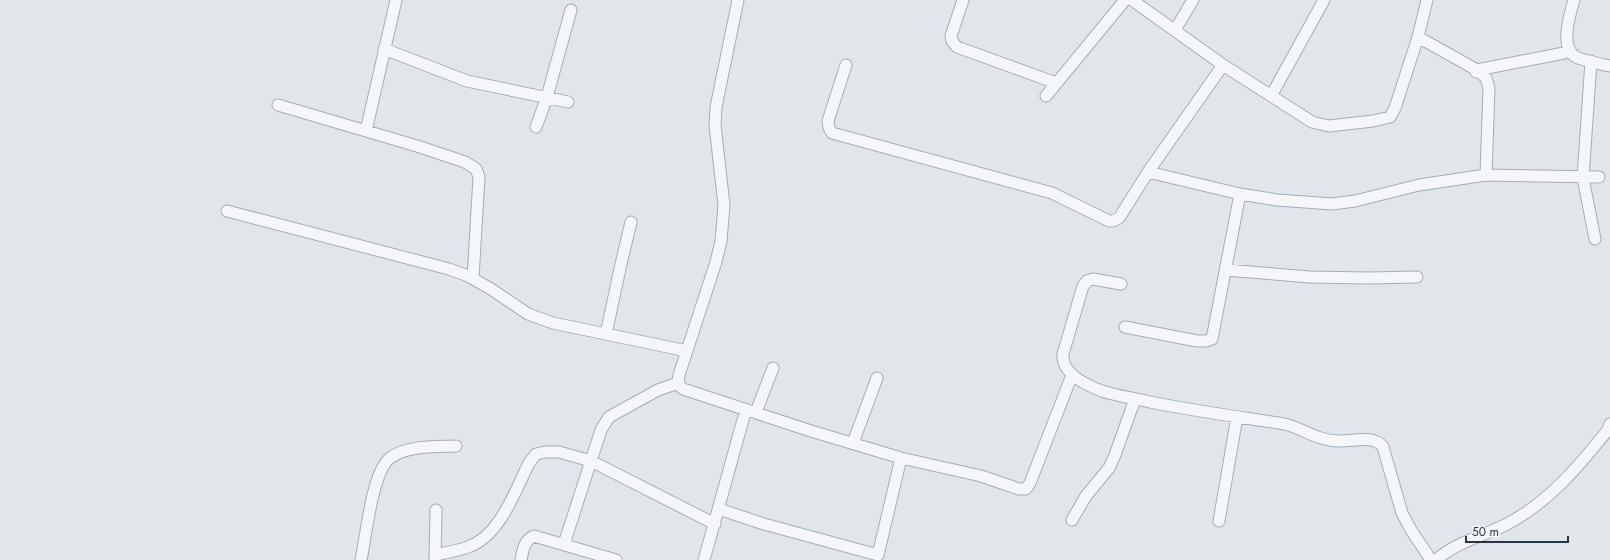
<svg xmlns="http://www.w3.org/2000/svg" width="1610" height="560" font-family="Jost,sans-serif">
  <rect width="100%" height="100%" fill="#e1e6eb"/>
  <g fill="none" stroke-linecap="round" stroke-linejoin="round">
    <g stroke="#a6adb6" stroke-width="13">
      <path id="street" d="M 738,0 L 716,107 L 715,125 L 724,205 L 721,241 L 716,262 L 679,375 C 678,381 678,385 683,389 L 811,431 L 901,458 L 981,476 L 1019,489 L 1026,489 L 1030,483 L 1072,375
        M 963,0 L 951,36 L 952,41 L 957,47 L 1056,83
        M 1132,0 L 1223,65 L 1312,122 L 1329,126 L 1373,121 L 1390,117 L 1395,108 L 1418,37 L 1427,0
        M 1574,0 C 1570,14 1559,47 1576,57 C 1584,61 1601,64 1610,66
        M 1175,30 L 1193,0
        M 1418,37 L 1477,70 L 1486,78 L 1489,88 L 1486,175
        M 384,49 L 467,81 L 568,102
        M 1591,61 L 1583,178 L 1595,239
        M 846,65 L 828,121 L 829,128 L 832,133 L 1052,193 L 1109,221 L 1113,221 L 1119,218 L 1148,172 L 1223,65
        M 1476,72 L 1477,70 L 1564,53
        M 1046,96 L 1125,0
        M 1271,96 L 1324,0
        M 278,105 L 417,146 L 465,162 L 476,169 L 479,177 L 473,278
        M 536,127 L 547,97 L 571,10
        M 366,131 L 396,0
        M 1148,172 L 1240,194 L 1277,200 L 1332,204 L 1355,201 L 1419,185 L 1486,175 L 1599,177
        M 227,211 L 449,269 L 468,276 L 491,289 L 528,314 L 553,323 L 687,351
        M 1226,270 L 1310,277 L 1369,278 L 1417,277
        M 1121,284 L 1093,279 L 1087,281 L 1083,286 L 1063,354 C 1061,373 1086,385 1102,391 C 1117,396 1134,398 1150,402 C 1194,411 1240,417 1285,424 C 1304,429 1318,441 1339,441 C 1352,442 1374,434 1383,447 L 1402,513 L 1411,530 L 1431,560
        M 1125,327 L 1197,341 L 1206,341 L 1212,339 L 1240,194
        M 606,334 L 621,264 L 631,222
        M 756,412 L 773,368
        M 853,443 L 877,378
        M 719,509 L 764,524 L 878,555 L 901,458
        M 1072,520 L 1086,496 L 1109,468 L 1115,455 L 1135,399
        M 1219,521 L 1237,417
        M 564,544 L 601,430 L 609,417 L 658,390 L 678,383
        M 435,555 C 445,553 457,551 468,547 C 500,536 515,491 529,463 L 536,454 L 545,452 L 559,452 L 591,461 L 715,524
        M 361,560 C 366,537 372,472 390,458 C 407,445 436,447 456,446
        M 435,560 L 436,510
        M 521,560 C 523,550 524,540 534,536 L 616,560
        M 704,560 L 746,409
        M 1436,560 C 1456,542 1484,536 1507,524 C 1549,502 1578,467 1607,431 L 1610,424"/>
    </g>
    <use href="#street" stroke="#f4f6f9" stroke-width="11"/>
  </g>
  <path d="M1466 536v6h102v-6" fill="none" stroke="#283544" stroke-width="2"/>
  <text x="1472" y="536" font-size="12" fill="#283544" stroke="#f1f5f8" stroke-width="3" paint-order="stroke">50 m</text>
</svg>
